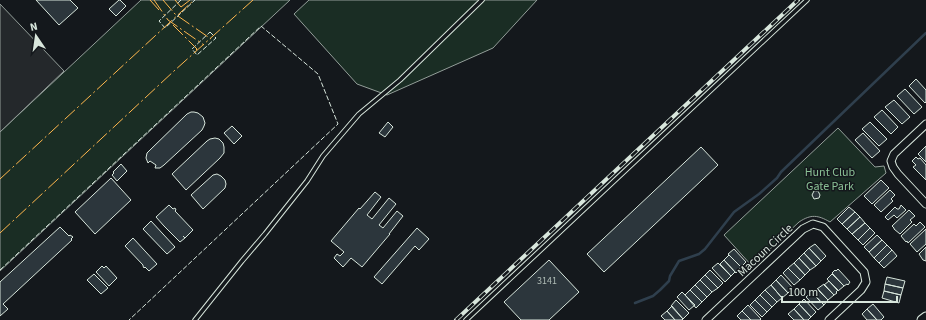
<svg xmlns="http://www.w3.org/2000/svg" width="926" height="320" font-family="'Source Sans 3',sans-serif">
  <rect width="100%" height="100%" fill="#14181c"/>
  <path fill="#1a2d24" stroke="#939e99" d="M 141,0 L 290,0 L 0,271 L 0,132 Z
    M 309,0 L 537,0 L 493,48 L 387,95 L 357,84 L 294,14 Z
    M 838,128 L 875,167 L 884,166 L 886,173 L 830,222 C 818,215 811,214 799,222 L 752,266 L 724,235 Z"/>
  <path fill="#24282b" stroke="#939e99" d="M 0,4 L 64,71 L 0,132 Z"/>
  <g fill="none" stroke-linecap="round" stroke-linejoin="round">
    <path stroke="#2f3f4d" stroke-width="2.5" d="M 635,303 L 653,296 L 660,290 L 669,281 L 670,276 L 679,261 L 699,254 L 705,249 L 734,212 L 759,194 L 777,178 L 781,172 L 926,33"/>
  </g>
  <path fill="#2c363c" stroke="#d8e6dc" d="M 36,0 L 70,0 L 78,8 L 59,25 Z
    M 119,0 L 120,0 L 126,6 L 116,16 L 109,9 Z
    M 916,79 L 926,90 L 926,102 L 925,103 L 909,86 Z
    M 905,89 L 922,107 L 914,114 L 897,96 Z
    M 894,100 L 910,117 L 902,124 L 885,107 Z
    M 882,110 L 898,127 L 891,134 L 874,117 Z
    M 191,112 L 194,112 L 198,113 L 203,117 L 205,123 L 204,126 L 202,130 L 164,165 L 160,168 L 155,168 L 156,165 L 150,161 L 148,163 L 146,158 L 147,153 L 150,150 L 187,114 Z
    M 388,122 L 393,127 L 385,137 L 379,133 Z
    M 870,122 L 887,139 L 879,146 L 862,129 Z
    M 232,126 L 242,136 L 234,144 L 224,133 Z
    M 863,133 L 880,151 L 872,158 L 855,140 Z
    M 215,138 L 219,139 L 223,143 L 224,147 L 224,153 L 220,158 L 186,190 L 172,174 L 207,141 L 210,139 Z
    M 926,146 L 926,162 L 918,154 Z
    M 701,147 L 718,165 L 604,272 L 587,254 Z
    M 916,157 L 918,159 L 920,158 L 926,165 L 926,180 L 913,167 L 916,165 L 912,161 Z
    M 121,164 L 127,171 L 117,181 L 112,175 L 114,173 L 113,172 Z
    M 217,174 L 221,176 L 225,180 L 226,184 L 225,188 L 203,209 L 191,195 L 213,175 Z
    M 111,178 L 131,200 L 95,234 L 75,212 Z
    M 881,180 L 889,188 L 872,204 L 864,196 Z
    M 890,190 L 895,195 L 891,199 L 893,201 L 881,212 L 874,205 Z
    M 814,191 L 818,191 L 820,195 L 819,198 L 814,199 L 812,195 Z
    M 375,192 L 381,197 L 367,215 L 372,219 L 389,198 L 396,204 L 379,225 L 383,228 L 397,211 L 403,216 L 389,234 L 390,234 L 362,267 L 351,258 L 343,267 L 334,258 L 337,254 L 340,256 L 344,252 L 331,241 L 359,208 L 360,209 Z
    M 169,205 L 173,209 L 175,208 L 176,210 L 175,211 L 193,230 L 185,238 L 183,236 L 185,238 L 180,242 L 164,226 L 156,217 Z
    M 901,205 L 906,210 L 897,218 L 894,215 L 888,220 L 885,217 L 895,207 L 897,209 L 899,209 Z
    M 849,207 L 855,212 L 842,224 L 837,219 Z
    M 909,210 L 915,216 L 910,220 L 912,222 L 900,234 L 894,229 L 894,228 L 892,226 Z
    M 855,212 L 860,217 L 847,229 L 842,224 Z
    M 860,217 L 865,223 L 852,234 L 847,229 Z
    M 151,221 L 175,247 L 167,254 L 143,229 Z
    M 920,222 L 925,227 L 908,243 L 907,241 L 906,242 L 901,236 L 914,224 L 916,226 Z
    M 865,223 L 870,228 L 858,240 L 852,234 Z
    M 60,227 L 69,236 L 70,235 L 73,237 L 71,239 L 72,240 L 3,304 L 8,309 L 0,316 L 0,282 Z
    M 417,228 L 429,239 L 419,250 L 415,246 L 382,284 L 374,277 Z
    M 870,228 L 875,233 L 863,245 L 858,240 Z
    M 926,229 L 926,244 L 917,252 L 910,244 Z
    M 877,235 L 882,240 L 869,252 L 864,247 Z
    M 133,238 L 157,264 L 149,271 L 145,267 L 144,268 L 143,266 L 143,265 L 125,246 Z
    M 882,240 L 887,245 L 874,258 L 869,252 Z
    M 815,244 L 826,256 L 821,261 L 809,248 Z
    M 887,245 L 892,250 L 879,263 L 874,258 Z
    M 926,247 L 926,261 L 923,260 L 919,254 Z
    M 809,248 L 821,261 L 816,266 L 804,253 Z
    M 734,249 L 746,262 L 741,267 L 728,254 Z
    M 892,250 L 897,256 L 884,268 L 879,263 Z
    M 804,253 L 816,266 L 810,270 L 799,258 Z
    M 729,255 L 741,267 L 736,273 L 724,260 Z
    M 799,258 L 810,270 L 805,275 L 794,263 Z
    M 549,260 L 579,292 L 549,320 L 521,320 L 504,302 Z
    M 724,260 L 735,272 L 731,276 L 720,264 Z
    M 718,263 L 731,276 L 725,282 L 712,268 Z
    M 794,263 L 805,275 L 800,280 L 788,268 Z
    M 102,266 L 104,268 L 106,266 L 117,278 L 109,286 L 96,272 Z
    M 788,268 L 800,280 L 794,285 L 783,273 Z
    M 838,269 L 850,282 L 848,285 L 847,284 L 844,286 L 832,273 L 835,270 L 836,271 Z
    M 710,270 L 723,283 L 718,288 L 705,275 Z
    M 94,274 L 108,288 L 101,294 L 87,280 Z
    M 832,274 L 844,286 L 838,291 L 827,279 Z
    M 705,275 L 718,288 L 712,292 L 700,280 Z
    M 781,275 L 793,288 L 788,293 L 776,280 Z
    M 887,277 L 905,281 L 903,288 L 885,284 Z
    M 700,280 L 712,292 L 707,297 L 695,285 Z
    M 776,280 L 788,293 L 782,298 L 771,285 Z
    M 829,281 L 838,290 L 836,292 L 837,293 L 834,295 L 824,285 Z
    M 824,284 L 834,295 L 828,300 L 817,289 Z
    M 885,284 L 903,288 L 901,295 L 884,291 Z
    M 695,285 L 707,297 L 702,302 L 690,290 Z
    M 771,285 L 782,298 L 777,302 L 765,290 Z
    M 818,289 L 828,300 L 824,305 L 813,294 Z
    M 690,290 L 702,302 L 696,308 L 685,295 Z
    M 765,290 L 777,302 L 772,307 L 760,295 Z
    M 884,291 L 901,295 L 899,303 L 882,298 Z
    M 682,292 L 695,305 L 689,310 L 677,297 Z
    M 812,292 L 824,305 L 818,310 L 806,297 Z
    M 760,295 L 772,307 L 767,312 L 755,300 Z
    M 804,299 L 816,312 L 811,317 L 799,304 Z
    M 676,300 L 689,313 L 683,319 L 671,306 Z
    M 755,300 L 767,312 L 762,317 L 750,305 Z
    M 799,304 L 811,317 L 808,320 L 804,320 L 794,309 Z
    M 873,304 L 884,317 L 881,320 L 877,320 L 867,309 Z
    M 748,305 L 761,319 L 760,320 L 751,320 L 742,311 Z
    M 672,306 L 683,319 L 682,320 L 675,320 L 667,311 Z
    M 794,309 L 804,320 L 794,320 L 788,314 Z
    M 867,309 L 877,320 L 867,320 L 862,314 Z
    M 667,311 L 675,320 L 665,320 L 661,316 Z
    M 742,311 L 751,320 L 741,320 L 737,316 Z"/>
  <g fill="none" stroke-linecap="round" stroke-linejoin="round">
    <g stroke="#d8e6dc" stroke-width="5.5">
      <path id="service" d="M 195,320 L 242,261 L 265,234 L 307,181 L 323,156 L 359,114 L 400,80 L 482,0
        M 466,320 L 807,0"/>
    </g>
    <g stroke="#d8e6dc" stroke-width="9">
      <path id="minor" d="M 926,124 L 894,154 L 891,161 L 893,167 L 898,174 L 926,204
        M 706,320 L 803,229 L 813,224 L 823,227 L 864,272 L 866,282 L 861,290 L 829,320"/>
    </g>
    <g stroke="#d8e6dc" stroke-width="11">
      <path id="tertiary" d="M 922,320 L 926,317"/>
    </g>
    <use href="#service" stroke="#14181c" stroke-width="3.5"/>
    <use href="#minor" stroke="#14181c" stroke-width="7"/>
    <use href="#tertiary" stroke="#14181c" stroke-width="9"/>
    <g stroke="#d8e6dc" stroke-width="4">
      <path id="rail" d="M 456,320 L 798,0"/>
    </g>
    <use href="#rail" stroke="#14181c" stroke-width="2.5" stroke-dasharray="8" stroke-linecap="butt"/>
    <path stroke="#d8e6dc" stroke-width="1" stroke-dasharray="5 2" stroke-linecap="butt" d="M 181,0 L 159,21 L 165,28 L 195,0
      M 210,32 L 216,38 L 197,55 L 192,49 Z
      M 0,270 L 261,26 L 318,74 L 338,124 L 129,320"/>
    <path stroke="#ffb74d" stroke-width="1" stroke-dasharray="14 3 2 3" stroke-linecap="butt" d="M 150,0 L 159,10
      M 154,0 L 168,20 L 204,45
      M 163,0 L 175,14 L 211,39
      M 175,0 L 181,7
      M 181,7 L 190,0
      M 173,25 L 197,49 L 196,50
      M 0,179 L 194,0
      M 0,233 L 174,71 L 253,0"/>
  </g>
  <g text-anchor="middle" stroke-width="3" stroke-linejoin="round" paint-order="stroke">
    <g font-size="10" fill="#adbab4">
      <text x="547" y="284">3141</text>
    </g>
    <g font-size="12" fill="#8ac095" stroke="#14181c">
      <text x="830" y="176">Hunt Club<tspan x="830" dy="14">Gate Park</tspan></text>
    </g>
    <g font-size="12" fill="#d8e6dc" stroke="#14181c">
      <text transform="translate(765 250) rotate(-43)" y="4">Macoun Circle</text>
    </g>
  </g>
  <g transform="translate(36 36) rotate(347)" stroke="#14181c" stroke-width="3" paint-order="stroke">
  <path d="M0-3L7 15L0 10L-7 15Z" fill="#d8e6dc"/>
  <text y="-6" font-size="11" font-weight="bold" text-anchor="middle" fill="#d8e6dc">N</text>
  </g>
  <path d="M782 296v6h115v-6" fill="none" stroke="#d8e6dc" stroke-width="2"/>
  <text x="788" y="296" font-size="12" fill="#d8e6dc" stroke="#14181c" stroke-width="3" paint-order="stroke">100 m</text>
</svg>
